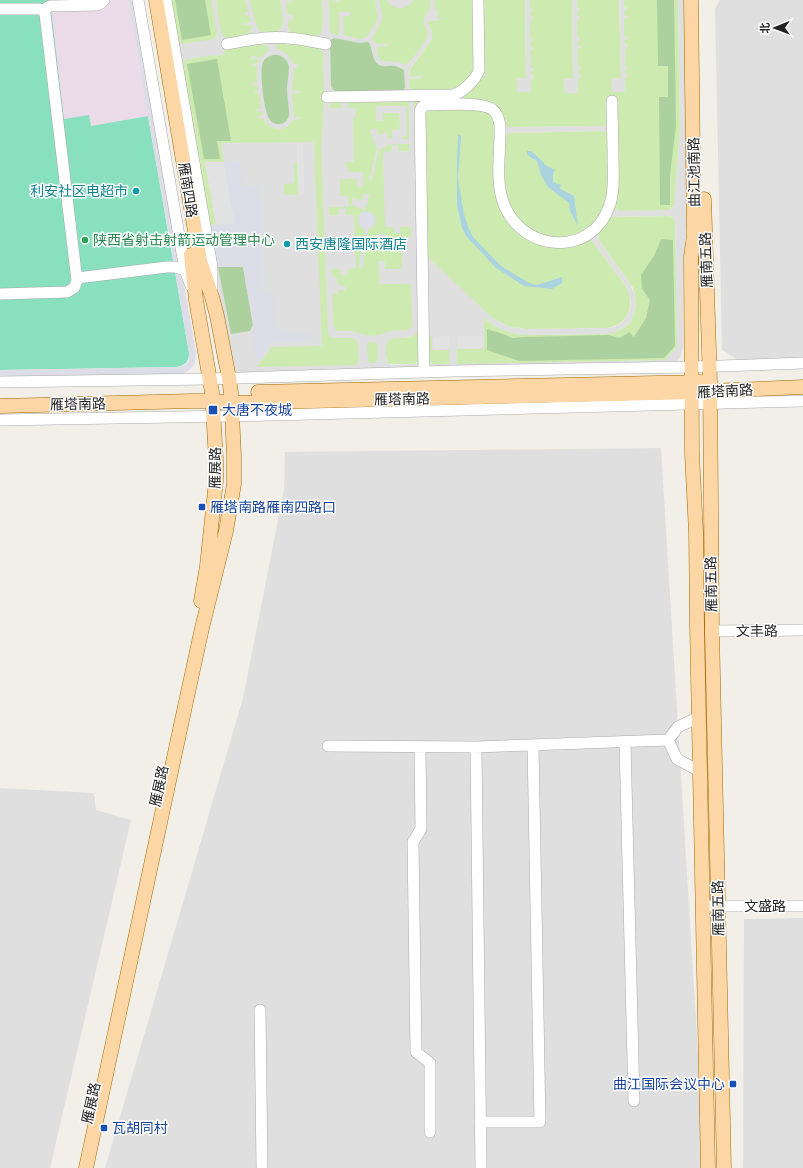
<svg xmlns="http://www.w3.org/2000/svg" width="803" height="1168" font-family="Karla,'Noto Sans SC',sans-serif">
  <rect width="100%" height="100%" fill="#f2efe9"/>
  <path fill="#e0dfdf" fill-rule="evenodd" d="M 166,0 L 435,0 L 435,10 L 437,10 L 438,17 L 440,18 L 440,20 L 428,21 L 428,24 L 432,32 L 432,39 L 411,67 L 409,72 L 409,76 L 422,76 L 422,78 L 409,79 L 410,89 L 413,92 L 416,93 L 456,91 L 474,75 L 476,67 L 475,0 L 481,0 L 481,7 L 486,7 L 486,9 L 481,10 L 481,15 L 486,15 L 486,18 L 481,18 L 482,36 L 486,37 L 486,39 L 482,40 L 482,44 L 486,44 L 486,47 L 482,47 L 482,65 L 487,66 L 487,68 L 483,68 L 482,73 L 483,74 L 487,74 L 487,76 L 481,76 L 458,97 L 419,99 L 414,102 L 418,329 L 416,334 L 410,337 L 393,339 L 388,341 L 386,345 L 386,360 L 388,363 L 391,365 L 417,364 L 420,362 L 421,358 L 417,112 L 420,105 L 426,102 L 472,101 L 484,103 L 491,106 L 496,109 L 501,116 L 503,124 L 509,127 L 603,126 L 608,124 L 609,121 L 609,101 L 615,101 L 616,177 L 615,191 L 613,203 L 614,207 L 615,209 L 619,211 L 670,209 L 674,206 L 674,203 L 680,126 L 678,0 L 684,0 L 687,215 L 683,275 L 683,348 L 680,358 L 675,363 L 666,366 L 239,374 L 233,368 ZM 475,107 L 481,108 L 490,111 L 496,119 L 498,130 L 497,187 L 502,207 L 510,221 L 518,230 L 525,235 L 543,243 L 559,245 L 571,244 L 586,240 L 592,241 L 626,287 L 629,294 L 631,302 L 630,310 L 623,322 L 614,327 L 606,328 L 526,329 L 507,326 L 499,322 L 489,315 L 426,254 L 423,111 L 424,109 L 426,108 ZM 603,131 L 608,133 L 610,138 L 610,188 L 608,199 L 605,209 L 596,224 L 589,230 L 579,236 L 568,239 L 561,240 L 543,238 L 534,234 L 524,227 L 515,218 L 510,209 L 504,191 L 502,175 L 503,139 L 505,135 L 509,133 ZM 668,216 L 673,217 L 675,222 L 677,346 L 665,360 L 457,363 L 457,349 L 484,349 L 484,318 L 493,325 L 501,330 L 511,333 L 523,335 L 609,334 L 622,329 L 630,323 L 634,314 L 636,305 L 635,295 L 630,284 L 599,240 L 597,237 L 598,231 L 607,218 L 610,217 Z
    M 525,0 L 530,0 L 530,9 L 533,10 L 533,12 L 530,13 L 530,16 L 533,17 L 533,41 L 531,41 L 534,49 L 531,49 L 534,70 L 531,71 L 531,75 L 534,76 L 534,78 L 531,79 L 531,92 L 517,92 L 517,78 L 526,78 Z
    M 572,0 L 577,0 L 577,8 L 580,9 L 580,11 L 577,12 L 577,16 L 580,16 L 580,40 L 578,40 L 581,49 L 578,49 L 581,69 L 578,70 L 578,74 L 581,75 L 581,78 L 578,78 L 578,93 L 565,93 L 564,78 L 573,78 Z
    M 619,0 L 624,0 L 624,7 L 627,8 L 627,10 L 624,11 L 625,15 L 627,15 L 625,37 L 628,37 L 625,45 L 628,45 L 628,48 L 626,66 L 628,66 L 628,77 L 625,78 L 625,92 L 611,92 L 611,78 L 621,78 Z
    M 720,0 L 803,0 L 803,358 L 738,360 L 722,350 L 715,9 Z
    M 661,448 L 705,1168 L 105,1168 L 243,698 L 284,490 L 285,452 Z
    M 0,788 L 94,793 L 96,810 L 131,820 L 50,1168 L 0,1168 Z
    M 803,918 L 803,1168 L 743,1168 L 744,919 Z"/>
  <path fill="#ebdbe8" d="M 50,0 L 128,0 L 148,116 L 90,126 L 88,115 L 64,120 Z"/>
  <path fill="#cdebb0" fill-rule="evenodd" d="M 170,0 L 211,0 L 217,34 L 216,37 L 214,39 L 183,44 L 178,42 Z
    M 216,0 L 245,0 L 248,11 L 244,13 L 244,15 L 249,15 L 251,22 L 243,24 L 244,25 L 252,25 C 252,29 250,33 246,36 L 227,39 L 223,36 L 221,33 Z
    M 250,0 L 280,0 C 282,12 288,33 271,33 C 266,34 262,34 259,30 C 254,24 252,8 250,0 Z
    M 285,0 L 322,0 C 322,8 326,33 317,36 C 312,38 297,34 292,33 C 288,29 288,26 287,21 L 293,20 L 293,15 L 287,14 L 286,3 L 293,2 L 294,1 Z
    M 329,0 L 334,0 L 334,2 L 339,2 L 339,0 L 375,0 L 378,18 L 375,24 L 368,35 L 363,39 L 360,39 L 344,35 L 343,16 L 351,16 L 350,12 L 339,12 L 339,34 L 337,35 L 330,33 Z
    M 379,0 L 387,0 C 393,11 407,11 413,0 L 430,0 C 433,9 425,12 424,20 C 423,26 428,29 428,35 C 428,39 410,62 406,65 C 403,64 400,62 396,62 C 383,60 377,65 377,47 L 387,46 L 387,44 L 376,44 L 372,39 L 382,19 L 382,14 Z
    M 435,0 L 475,0 L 476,70 L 456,91 L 411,91 L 409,87 L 409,79 L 422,78 L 422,76 L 409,76 L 410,69 L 432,39 L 432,32 L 428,24 L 428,21 L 440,20 L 440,18 L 438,18 L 437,10 L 435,10 Z
    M 481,0 L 525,0 L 526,78 L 517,78 L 517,92 L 531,92 L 531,79 L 534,78 L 534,76 L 531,75 L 531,71 L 534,70 L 534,68 L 531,68 L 530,50 L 533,49 L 533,47 L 530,46 L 530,41 L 533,41 L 533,39 L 530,38 L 530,21 L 533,20 L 533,17 L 530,16 L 530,12 L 533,11 L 533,10 L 530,9 L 530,0 L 572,0 L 573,78 L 564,79 L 565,93 L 578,93 L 578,78 L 581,77 L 581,75 L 578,74 L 578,70 L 581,69 L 581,67 L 578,67 L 577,49 L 581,48 L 580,46 L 577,45 L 578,41 L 580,40 L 580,38 L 577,37 L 577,20 L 580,19 L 580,16 L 577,16 L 577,11 L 580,11 L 580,9 L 577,8 L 577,0 L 619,0 L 621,78 L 611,78 L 612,92 L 625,92 L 625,77 L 628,77 L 628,74 L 625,73 L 625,69 L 628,69 L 628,67 L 625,66 L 625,49 L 628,48 L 628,45 L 625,44 L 624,40 L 627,39 L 628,38 L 624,36 L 624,19 L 627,18 L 627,16 L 624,15 L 624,11 L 627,10 L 627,8 L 624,7 L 624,0 L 678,0 L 680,126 L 674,206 L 670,209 L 668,210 L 619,211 L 614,208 L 608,124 L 603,126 L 509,127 L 505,126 L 498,112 L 422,103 L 419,362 L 415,364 L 389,364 C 386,361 386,357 386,352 C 386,350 385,345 387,343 C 391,333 411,344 418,330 L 414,102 L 416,100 L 453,98 L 481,76 L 487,76 L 487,74 L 483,74 L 483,68 L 487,67 L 487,66 L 483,66 L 483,47 L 486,46 L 486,44 L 482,44 L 483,39 L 486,38 L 486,37 L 482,37 L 482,18 L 486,17 L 486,15 L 482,15 L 482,9 L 486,9 L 486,7 L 482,7 Z
    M 283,41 L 319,47 L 323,53 L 324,97 L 321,149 L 328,333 L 330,337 L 332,338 L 352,338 L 356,340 L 358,345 L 359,361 L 358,362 L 356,365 L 257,367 L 272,347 L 322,346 L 314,142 L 221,143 L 224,162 L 205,162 L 216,225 L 210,225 L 182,64 L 185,60 L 213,55 L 213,57 L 222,55 L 228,48 L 263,43 L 268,48 L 267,52 L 260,58 L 255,56 L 250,57 L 251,61 L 252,59 L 256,58 L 259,60 L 258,63 L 253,64 L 253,66 L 257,66 L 257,82 L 252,84 L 252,87 L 253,87 L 253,85 L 258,86 L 258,90 L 254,91 L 255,93 L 259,93 L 261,108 L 256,110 L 257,113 L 257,111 L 262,111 L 263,115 L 258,116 L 259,119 L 263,118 C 271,132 285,133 293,120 L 300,119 L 300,117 L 294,117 L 292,95 L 292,94 L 299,93 L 300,91 L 292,91 L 292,90 L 294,68 L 299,67 L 299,65 L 294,64 L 288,55 L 276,48 L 277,44 Z
    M 407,100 L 409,104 L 409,137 L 408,139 L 402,139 L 402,137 L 407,136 L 406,106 L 376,106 L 376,121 L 383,121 L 383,113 L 399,113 L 400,129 L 392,130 L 392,138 L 375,144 L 377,148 L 369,180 L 372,180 L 379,149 L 392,144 L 409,144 L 410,151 L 399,151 L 398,145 L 392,145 L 391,151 L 383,152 L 385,227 L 393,227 L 394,233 L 400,233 L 400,227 L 411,227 L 411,236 L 409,237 L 393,238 L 379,233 L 377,238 L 393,244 L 394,252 L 402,252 L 402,269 L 385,269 L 385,261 L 378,261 L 379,276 L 380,277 L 381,279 L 379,279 L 379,284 L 411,284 L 412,326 L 407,330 L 390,331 L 376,336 L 365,335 L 352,331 L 338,331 L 334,327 L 333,325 L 332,294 L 338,294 L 338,289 L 345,291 L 346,287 L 338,285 L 337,277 L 332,276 L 331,269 L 340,269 L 341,275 L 347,275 L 348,269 L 356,268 L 354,215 L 346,215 L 346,208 L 339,209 L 339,215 L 329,215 L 329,207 L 349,207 L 348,196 L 340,196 L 340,179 L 357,179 L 357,187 L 363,187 L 363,172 L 348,172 L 348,168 L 346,168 L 346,162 L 354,162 L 353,118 L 356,117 L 356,108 L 348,108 L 348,102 L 341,102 L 341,108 L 329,108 L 331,102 ZM 376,128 L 379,135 L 387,132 L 389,139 L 375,144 L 370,130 ZM 364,193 L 370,195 L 365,210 L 351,205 L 353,198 L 361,201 ZM 365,211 L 371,213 C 377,221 377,224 368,229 L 362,268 L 359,267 L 365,229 C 360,227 357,224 358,218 Z
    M 481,108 L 495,116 L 497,179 L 525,235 L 589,240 L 592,241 L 626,287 C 636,305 628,326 606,328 L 526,329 L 507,326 L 491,317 L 427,256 L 424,109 Z
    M 603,131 L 608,133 L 609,135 L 607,204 L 589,230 L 561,240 L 528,230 L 510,209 L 502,175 L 505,135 L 509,133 Z
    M 294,162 L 298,162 L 298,195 L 284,195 L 284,184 L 294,183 Z
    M 668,216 L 673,217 L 675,222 L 677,347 L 665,360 L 457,364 L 457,349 L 484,349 L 484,318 C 495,328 508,333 523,335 L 609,334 L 622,329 L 630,323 L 634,314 L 636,305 L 635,295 L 633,288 L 599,240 C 595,230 604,224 610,217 Z
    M 426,337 L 432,337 L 432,350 L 449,350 L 449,364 L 433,364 L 429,362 Z
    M 369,342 L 375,342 L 377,344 L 377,360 L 375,363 L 370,363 L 368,361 L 367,345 Z"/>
  <path fill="#add19e" d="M 175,0 L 205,0 L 211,35 L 182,40 Z
    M 657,0 L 674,0 L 676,125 L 670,175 L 670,205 L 660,205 L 659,97 L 668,97 L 668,66 L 658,66 Z
    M 334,38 L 360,43 L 367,42 L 369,43 C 372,48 372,55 375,61 C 380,69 388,65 395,66 C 399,67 401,69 404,70 L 405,87 L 403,91 L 336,93 L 331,86 L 330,41 L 332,39 Z
    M 273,55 C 281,54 286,58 289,66 C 289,74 287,82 287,90 C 287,98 290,110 289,115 C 288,124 276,128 270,120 C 264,113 259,71 263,62 C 265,58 269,56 273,55 Z
    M 217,59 L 231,141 L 217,141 L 220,159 L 204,159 L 187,64 Z
    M 661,239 L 673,240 L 675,346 L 664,358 L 519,361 L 487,350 L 487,329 L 503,334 L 512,338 L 525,337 L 608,335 L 620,338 L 629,332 L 634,337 L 646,318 L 650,300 L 642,289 L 641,275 L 654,256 Z
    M 218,267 L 243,267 L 253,325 L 250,331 L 231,334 Z"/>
  <path fill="#88e0be" d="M 0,0 L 50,0 L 64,119 L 89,115 L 91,126 L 148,116 L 189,353 C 189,362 185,365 177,367 L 0,370 Z"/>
  <path fill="#e2e2e2" d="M 297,144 L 303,144 L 304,195 L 298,195 Z
    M 205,162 L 224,162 L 235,225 L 216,225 Z
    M 449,336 L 449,349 L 433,349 L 433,337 Z
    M 457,336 L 483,336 L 483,348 L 457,349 Z"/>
  <path fill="#dddde8" d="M 128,0 L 134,0 L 196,353 L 195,362 L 192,367 L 188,371 L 182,374 L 0,378 L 0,370 L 177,367 L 183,366 L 187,363 L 189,359 L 189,353 Z
    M 241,161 L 242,186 L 260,186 L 262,294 L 274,294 L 275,324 L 284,332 L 311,332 L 311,342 L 272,342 L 258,362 L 256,360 L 250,331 L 253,325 L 243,267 L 218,267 L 210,225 L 235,224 L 224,162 Z
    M 365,211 L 370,212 L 373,214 L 376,220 L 374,226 L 368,229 L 362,268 L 359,267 L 365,229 L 359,226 L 358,219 L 359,215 Z"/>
  <path fill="#aad3df" d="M 458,134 L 461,136 L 458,179 L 464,214 L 469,229 L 473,237 L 501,266 L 529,283 L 537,285 L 562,277 L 562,283 L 552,289 L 524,286 L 496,268 L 466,236 L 462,228 L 457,205 L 457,162 Z
    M 527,151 L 531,151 L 542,161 L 545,165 L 555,170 L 553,174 L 553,182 L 562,185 L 559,188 L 574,196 L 578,226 L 570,211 L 569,203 L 548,187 L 541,175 L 537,161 L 527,155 Z"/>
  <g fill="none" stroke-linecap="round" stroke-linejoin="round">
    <g stroke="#a9a9a9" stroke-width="12">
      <path id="minor" d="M 138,0 L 185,270 L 191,286
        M 166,0 L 212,267 L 212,289
        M 0,9 L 39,9 L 43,10 L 45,14 L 77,281 L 74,288 L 67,292 L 0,294
        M 43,10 L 50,6 L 97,5 L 101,3 L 104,0
        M 227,44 C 239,42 251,39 264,38 C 285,36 306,40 326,44
        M 327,97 L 452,95 C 461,94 476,80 479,70 L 478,0
        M 77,278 L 167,267 L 175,267 L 185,270
        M 424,372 L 420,111 L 422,107 L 426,105 C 442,105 479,101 492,109 C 497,113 499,119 500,125 C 501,152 494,182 505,207 C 525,252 591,257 609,207 C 615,191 613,173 613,156 C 613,138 612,119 612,101
        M 0,382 L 209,379 L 454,371 L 692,367 L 803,363
        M 0,420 L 232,416 L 803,401
        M 712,631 L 803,630
        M 668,740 L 677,759 L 701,772
        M 625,742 L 634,1101
        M 328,746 L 476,747 L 668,740 L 678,727 L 699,717
        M 420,747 L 421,829 L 413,842 L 416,1052 L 430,1063 L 430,1132
        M 476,747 L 481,1168
        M 704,906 L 803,906
        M 260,1010 L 262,1168
        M 480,1122 L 540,1122 L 533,745"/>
    </g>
    <g stroke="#a06b00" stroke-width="15">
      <path id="major" d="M 691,0 L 694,235 L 691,257 L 692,454 L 696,532 L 697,626 L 708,1168
        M 704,199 L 710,382 L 712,631 L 724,1168
        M 191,255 L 196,300 L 212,392 L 216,460 L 216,481 L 213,509 L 207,566 L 201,601
        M 258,392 L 701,382
        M 0,406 L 192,401 L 213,401 L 231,403 L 692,392 L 709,391 L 803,387
        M 86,1168 L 184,711 L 202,628 L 226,531 L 234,484 L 234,456 L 231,393 L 229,378 L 217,316 L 212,297 L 200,261 L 156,0"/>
    </g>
    <use href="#minor" stroke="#fff" stroke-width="11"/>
    <use href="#major" stroke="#fcd6a4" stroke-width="14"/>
  </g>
  <g fill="#0f9aa8" stroke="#fff" stroke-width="1.5">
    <circle cx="136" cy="191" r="4"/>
    <circle cx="287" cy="244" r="4"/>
  </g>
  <circle fill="#2e9e5b" stroke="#fff" stroke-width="1.5" cx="85" cy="240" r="4"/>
  <g fill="#1a4fb4" stroke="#fff" stroke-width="1.5">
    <rect x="208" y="405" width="10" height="10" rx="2"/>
    <rect x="198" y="503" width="8" height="8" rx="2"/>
    <rect x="729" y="1080" width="8" height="8" rx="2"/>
    <rect x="100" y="1124" width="8" height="8" rx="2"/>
  </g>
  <g text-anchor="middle" stroke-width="3" stroke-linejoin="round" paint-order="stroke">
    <g font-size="14" fill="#222" stroke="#fff">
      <text transform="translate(694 172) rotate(-91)" y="5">曲江池南路</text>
      <text transform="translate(188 190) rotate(81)" y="5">雁南四路</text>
      <text transform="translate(706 260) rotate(-92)" y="5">雁南五路</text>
      <text transform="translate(725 391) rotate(-3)" y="5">雁塔南路</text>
      <text transform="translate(402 399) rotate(-1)" y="5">雁塔南路</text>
      <text transform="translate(78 404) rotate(-1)" y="5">雁塔南路</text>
      <text transform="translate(215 468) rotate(-89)" y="5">雁展路</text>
      <text transform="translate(711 584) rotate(-91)" y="5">雁南五路</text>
      <text transform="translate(757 631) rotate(-1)" y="5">文丰路</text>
      <text transform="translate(159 786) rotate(-78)" y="5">雁展路</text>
      <text x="765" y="911">文盛路</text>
      <text transform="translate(718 908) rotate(-91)" y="5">雁南五路</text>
      <text transform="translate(91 1103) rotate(-78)" y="5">雁展路</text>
    </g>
    <g font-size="14" fill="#0d838f" stroke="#fff" text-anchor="end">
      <text x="128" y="196">利安社区电超市</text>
      <text x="295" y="249" text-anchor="start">西安唐隆国际酒店</text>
    </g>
    <g font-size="14" fill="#27864d" stroke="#fff" text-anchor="start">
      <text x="93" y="245">陕西省射击射箭运动管理中心</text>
    </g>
    <g font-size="14" fill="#164399" stroke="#fff" text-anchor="start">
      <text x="222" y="415">大唐不夜城</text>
      <text x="210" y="512">雁塔南路雁南四路口</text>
      <text x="725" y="1089" text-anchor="end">曲江国际会议中心</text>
      <text x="112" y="1133">瓦胡同村</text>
    </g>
  </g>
  <g transform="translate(775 28) rotate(269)" stroke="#ffffff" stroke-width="3" paint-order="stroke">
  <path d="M0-3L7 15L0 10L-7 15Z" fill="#222222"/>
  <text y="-6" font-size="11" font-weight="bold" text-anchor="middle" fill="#222222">北</text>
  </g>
</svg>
